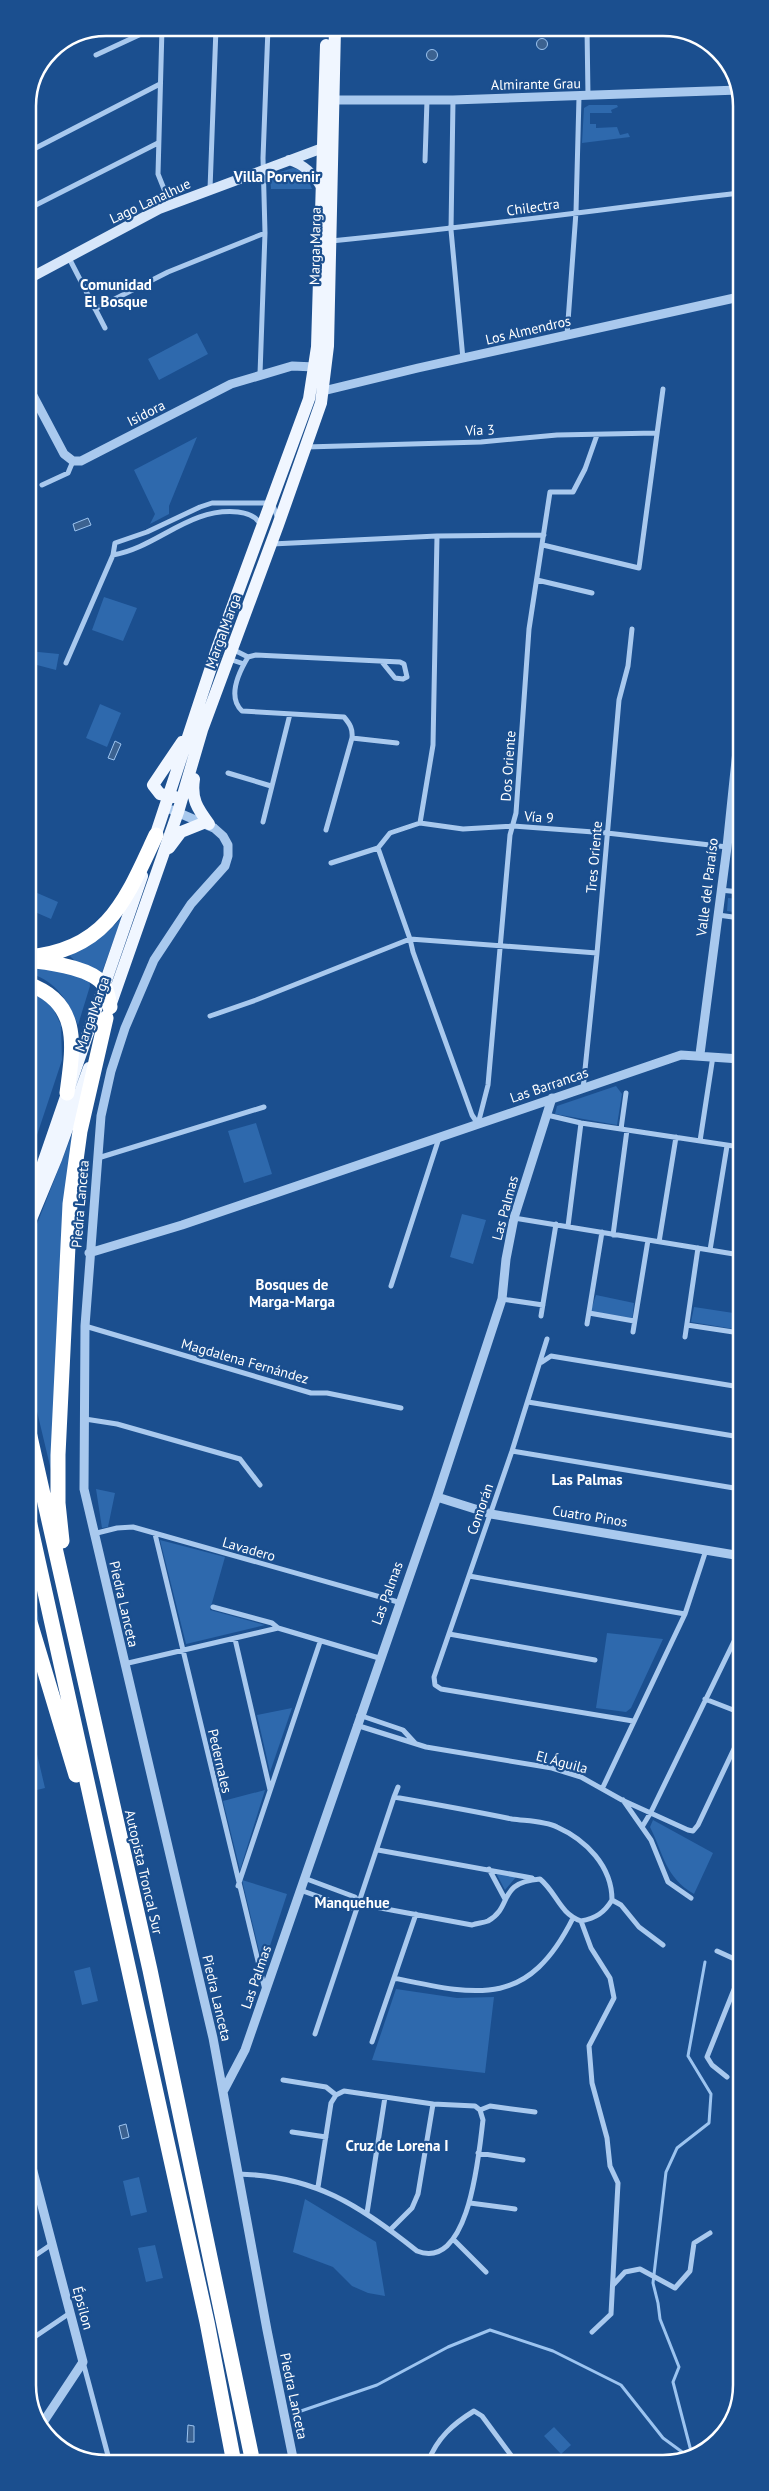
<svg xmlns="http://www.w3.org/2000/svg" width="769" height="2491" font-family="'PT Sans',sans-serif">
  <rect width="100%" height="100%" fill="#1b4f8f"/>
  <path fill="#2e69ad" d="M 589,105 L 617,105 L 618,107 L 611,110 L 612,113 L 590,113 L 590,124 L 596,124 L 596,128 L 617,127 L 620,135 L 628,133 L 630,137 L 582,143 L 584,108 Z
    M 293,168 L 305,171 L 312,189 L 271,189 L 270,175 Z
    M 197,333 L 208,354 L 159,380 L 148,359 Z
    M 197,437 L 169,506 L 169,514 L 150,524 L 155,514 L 134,470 Z
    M 104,597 L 137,608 L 123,641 L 92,630 Z
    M 28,651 L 59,654 L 56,670 L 37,665 L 28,669 Z
    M 100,704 L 121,713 L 107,747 L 86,738 Z
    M 28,889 L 58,902 L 51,919 L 28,909 Z
    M 728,898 L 740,899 L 740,913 L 727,911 Z
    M 122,917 L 102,972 L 75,961 L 69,955 C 91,945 106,935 122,917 Z
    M 28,963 L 89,979 L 90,986 L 78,1025 C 69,1002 55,979 28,973 Z
    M 29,991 L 34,992 L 52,1006 L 61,1025 L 62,1060 L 29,1159 Z
    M 616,1086 L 622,1094 L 617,1125 L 555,1114 L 557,1106 Z
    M 256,1123 L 272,1174 L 244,1183 L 228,1131 Z
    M 75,1127 L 51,1470 L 29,1378 L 29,1256 L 37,1224 Z
    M 462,1214 L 486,1220 L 473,1264 L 450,1257 Z
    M 596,1295 L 634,1303 L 632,1321 L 590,1313 Z
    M 694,1307 L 740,1314 L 740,1330 L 691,1322 Z
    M 96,1489 L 115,1493 L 108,1527 L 102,1528 Z
    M 160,1540 L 225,1557 L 210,1610 L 265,1625 L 186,1644 Z
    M 29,1574 L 39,1620 L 35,1622 L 29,1600 Z
    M 607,1633 L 663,1639 L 631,1708 L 626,1712 L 596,1708 Z
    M 292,1708 L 270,1772 L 257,1715 Z
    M 37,1754 L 45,1788 L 29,1792 L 29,1756 Z
    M 265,1790 L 240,1870 L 223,1801 Z
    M 653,1820 L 713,1853 L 694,1894 C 665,1877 664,1855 650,1827 Z
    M 496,1873 L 516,1877 L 505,1890 Z
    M 242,1880 L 287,1894 L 263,1967 Z
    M 90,1967 L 98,2001 L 82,2005 L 74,1971 Z
    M 396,1989 L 457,1998 L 494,1997 L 485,2073 L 372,2060 Z
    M 139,2177 L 147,2212 L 131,2216 L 123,2181 Z
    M 305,2199 L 376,2242 L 385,2296 L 368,2293 L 352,2286 L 333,2267 L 293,2252 Z
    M 155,2245 L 163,2278 L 146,2282 L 138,2248 Z
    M 554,2427 L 571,2445 L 561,2454 L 544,2436 Z"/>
  <path fill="#3c6290" stroke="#9cc4f0" d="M536.5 44a5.5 5.5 0 1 1 11 0a5.5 5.5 0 1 1-11 0Z
    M426.5 55a5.5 5.5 0 1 1 11 0a5.5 5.5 0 1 1-11 0Z
    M 88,518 L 91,525 L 75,531 L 73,524 Z
    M 115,741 L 121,744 L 114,760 L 108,758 Z
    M 126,2124 L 129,2137 L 122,2139 L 119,2126 Z
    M 188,2425 L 194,2426 L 194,2442 L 187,2442 Z"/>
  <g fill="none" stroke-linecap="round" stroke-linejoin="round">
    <path stroke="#9cc4f0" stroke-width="3" d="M 301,2411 L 377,2385 L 448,2347 L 490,2330 L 553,2351 L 621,2385 L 663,2438 L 689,2457
      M 692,2455 L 673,2382 L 679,2367 L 660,2319 L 658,2303 L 653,2283 L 666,2172 L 677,2148 L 709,2123 L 711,2094 L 688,2056 L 705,1962"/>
    <path stroke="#a9c9ee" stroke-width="5" d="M 162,28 L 158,174 L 170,204
      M 587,28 L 588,96
      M 96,55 L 152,29 L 162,28
      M 453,100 L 451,230 L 463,359
      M 28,152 L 160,84
      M 425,161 L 427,100
      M 210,189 L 216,28
      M 28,209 L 158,143
      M 331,241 C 467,228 603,209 739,193
      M 69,258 L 105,328
      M 95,309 L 168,272 L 265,233
      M 567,335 L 576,212 L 579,97
      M 260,374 L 265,233 L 263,158 L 268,28
      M 306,447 L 481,442 L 557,435 L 656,433
      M 42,485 L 68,473 L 73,461
      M 272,544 L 437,536 L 544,535
      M 543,545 L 639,568 L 663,389
      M 113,555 C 158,547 189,507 238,512 C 246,513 256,516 260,524
      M 537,580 L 592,593
      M 232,649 L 248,657 L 256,655 L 400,662 L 404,664 L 407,677 L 403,679 L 395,678 L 382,662
      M 248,657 C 239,672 227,697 242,711 L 344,717 C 350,724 353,729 352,738 L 326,830
      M 229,659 L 244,664
      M 66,663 L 113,555 L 115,543 L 147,532 L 200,507 L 212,503 L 272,503 L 277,516
      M 352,738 L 397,743
      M 228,773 L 271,786
      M 263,822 L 290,714
      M 420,823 L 433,745 L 437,536
      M 378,848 L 410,939 L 413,952 L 472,1115 L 478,1124
      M 331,863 L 378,848 L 390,833 L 420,823 L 463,829 L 513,826 L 607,833 L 727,847
      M 720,890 L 740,892
      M 718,915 L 740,918
      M 210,1016 L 256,1000 L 410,939 L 597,953
      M 583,1089 L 597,953 L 619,700 L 628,666 L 632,629
      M 547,1115 L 581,1123 L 740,1147
      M 478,1124 L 488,1085 L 510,835 L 516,813 L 529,629 L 550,492 L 573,492 L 585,469 L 597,435
      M 621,1129 L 626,1093
      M 700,1141 L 713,1056
      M 98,1158 L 264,1107
      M 514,1218 L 740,1255
      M 568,1226 L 581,1123
      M 613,1235 L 627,1130
      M 659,1242 L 676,1137
      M 710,1250 L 727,1146
      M 391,1286 L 439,1138
      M 502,1299 L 543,1305
      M 589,1313 L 634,1321
      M 541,1316 L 556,1224
      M 587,1324 L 602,1232
      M 687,1325 L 740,1333
      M 85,1326 L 311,1393 L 327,1393 L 401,1408
      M 633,1332 L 648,1240
      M 685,1337 L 698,1248
      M 547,1339 L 512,1451 L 434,1677 L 435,1685 L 441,1689 L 633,1721
      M 542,1362 L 551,1356 L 740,1387
      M 528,1402 L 740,1437
      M 85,1419 L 117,1424 L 240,1459 L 260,1485
      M 512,1451 L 740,1489
      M 93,1534 L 117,1528 L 133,1527 L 398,1602
      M 155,1534 L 265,1990
      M 469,1576 L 685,1614
      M 213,1607 L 272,1623 L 278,1628
      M 449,1634 L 595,1660
      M 235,1639 L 270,1790
      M 124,1664 L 278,1628 L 379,1658
      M 705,1699 L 741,1713
      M 359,1715 L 403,1730 L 415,1743
      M 356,1725 L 426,1747 L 552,1768 L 581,1777 L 622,1800 L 688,1830 L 693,1831 L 698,1825 L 741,1734
      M 398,1787 L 394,1797 C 434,1804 473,1811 512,1819 C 526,1821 545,1821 557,1827 C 586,1840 612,1866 612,1900
      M 603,1787 L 685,1614 L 706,1550
      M 623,1800 L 651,1840 L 668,1882 L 691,1898
      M 642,1827 L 651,1812 L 741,1627
      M 378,1850 L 532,1878
      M 489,1869 L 505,1899
      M 304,1878 L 355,1897 L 359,1904
      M 238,1886 L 320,1642
      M 300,1890 L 351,1908 L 359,1904 L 472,1925 C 477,1923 483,1923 488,1921 C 514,1906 496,1883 540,1879 C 557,1893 559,1913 581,1921 C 596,1918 604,1913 612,1900
      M 612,1900 L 621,1905 L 639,1927 L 663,1945
      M 581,1921 L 591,1948 L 610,1978 L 614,1998 L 589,2046 L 592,2083 L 607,2138 L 610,2166 L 618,2183 L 611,2314 L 592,2332
      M 717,1951 L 741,1962
      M 394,1978 C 479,1996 528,2008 573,1918
      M 315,2034 L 394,1797
      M 372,2042 L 416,1914
      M 727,2077 L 712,2065 L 707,2057 L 741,1972
      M 283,2080 L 326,2087 L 336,2095
      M 336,2095 L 344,2091 L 433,2104 L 475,2106 L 480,2110
      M 480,2110 L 490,2106 L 535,2112
      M 292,2132 L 326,2137
      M 478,2153 L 523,2160
      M 238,2174 C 315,2176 359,2205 417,2251 C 470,2272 479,2151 483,2120 L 480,2110
      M 318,2187 L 331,2103 L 336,2095
      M 470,2203 L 515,2209
      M 367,2213 L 385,2097
      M 390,2230 L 412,2208 L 418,2194 L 433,2104
      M 453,2239 L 486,2272
      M 30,2259 L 52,2244
      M 613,2285 L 625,2272 L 640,2269 L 675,2288 L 690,2271 L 694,2243 L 710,2233
      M 30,2340 L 70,2313
      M 83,2362 L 110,2463
      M 428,2462 C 437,2438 453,2424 474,2411 L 482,2416 L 516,2462"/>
    <path stroke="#a9c9ee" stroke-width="9" d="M 334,100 L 453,100 L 739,90
      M 28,386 L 64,454 L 73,461 L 81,461 L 231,384 L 292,366 L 315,367
      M 323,391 L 418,368 L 739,297
      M 172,810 L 214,828 L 223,836 L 228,845 L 228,856 L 225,866 L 191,904 L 154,960 L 125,1028 L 111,1071 L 101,1116 L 85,1326 L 84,1489 L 213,2038 L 267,2330 L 294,2463
      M 700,1054 L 727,847 L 740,722
      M 89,1253 L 182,1225 L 681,1055 L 740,1059
      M 437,1497 L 491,1514 L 741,1556
      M 224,2090 L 245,2050 L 437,1497 L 502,1299 L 506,1259 L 514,1218 L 552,1098
      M 30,2160 L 83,2362 L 42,2424"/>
    <path stroke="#d6e6fa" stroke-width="10" d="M 289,160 C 305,165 312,173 322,188
      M 28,279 L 159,209 L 328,146"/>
    <path stroke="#f0f6ff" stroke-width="12" d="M 194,779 C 191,799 197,808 209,824
      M 175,797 L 160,794 L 153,785 L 182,742
      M 153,843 L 218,646 L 309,399 L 317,347 L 326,45
      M 169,848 L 181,832 L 206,822
      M 109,1009 L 178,812 L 202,730 L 278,525 L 321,403 L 328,346 L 335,28
      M 29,1204 L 142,876
      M 29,1224 L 56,1159 L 89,1068"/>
    <path stroke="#fff" stroke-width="15" d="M 28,957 C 108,950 126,899 156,835
      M 35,961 C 53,963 96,969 105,987 C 108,993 109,1001 110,1007
      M 28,984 C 82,1003 73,1048 67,1093
      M 29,1432 L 150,1970 L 253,2463
      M 29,1520 L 207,2322 L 234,2463
      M 62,1541 L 58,1503 L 58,1455 L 70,1204 L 80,1131 L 106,1018
      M 29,1619 L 76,1775"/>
  </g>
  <g text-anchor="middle" stroke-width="4.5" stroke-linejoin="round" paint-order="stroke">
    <g font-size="14" fill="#fff" stroke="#1b4f8f">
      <text transform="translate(536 84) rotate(-1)" y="5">Almirante Grau</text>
      <text transform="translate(150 201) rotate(-25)" y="5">Lago Lanalhue</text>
      <text transform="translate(533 207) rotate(-8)" y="5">Chilectra</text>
      <text transform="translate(315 246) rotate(-89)" y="5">Marga Marga</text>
      <text transform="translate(528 330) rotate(-13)" y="5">Los Almendros</text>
      <text transform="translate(146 413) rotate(-27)" y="5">Isidora</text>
      <text transform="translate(480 430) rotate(-2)" y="5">Vía 3</text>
      <text transform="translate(223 631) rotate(-70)" y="5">Marga Marga</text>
      <text transform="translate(508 766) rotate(-86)" y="5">Dos Oriente</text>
      <text transform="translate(539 817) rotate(4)" y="5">Vía 9</text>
      <text transform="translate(594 857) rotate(-85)" y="5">Tres Oriente</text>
      <text transform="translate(707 887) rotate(-83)" y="5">Valle del Paraíso</text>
      <text transform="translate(92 1014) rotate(-71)" y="5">Marga Marga</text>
      <text transform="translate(549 1085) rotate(-19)" y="5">Las Barrancas</text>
      <text transform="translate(80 1204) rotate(-85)" y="5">Piedra Lanceta</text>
      <text transform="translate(505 1208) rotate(-75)" y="5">Las Palmas</text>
      <text transform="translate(245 1361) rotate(16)" y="5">Magdalena Fernández</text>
      <text transform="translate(480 1509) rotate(-71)" y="5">Comorán</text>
      <text transform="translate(590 1516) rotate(9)" y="5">Cuatro Pinos</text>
      <text transform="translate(249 1549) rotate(16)" y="5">Lavadero</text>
      <text transform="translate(387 1593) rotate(-70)" y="5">Las Palmas</text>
      <text transform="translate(124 1604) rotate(77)" y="5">Piedra Lanceta</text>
      <text transform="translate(220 1761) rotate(77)" y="5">Pedernales</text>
      <text transform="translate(562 1762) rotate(15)" y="5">El Águila</text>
      <text transform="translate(144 1872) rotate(77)" y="5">Autopista Troncal Sur</text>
      <text transform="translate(256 1977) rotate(-71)" y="5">Las Palmas</text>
      <text transform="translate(217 1998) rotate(77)" y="5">Piedra Lanceta</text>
      <text transform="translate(83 2308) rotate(75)" y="5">Épsilon</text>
      <text transform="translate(294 2396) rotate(78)" y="5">Piedra Lanceta</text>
    </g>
    <g font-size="15" font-weight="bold" fill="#fff" stroke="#1b4f8f">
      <text x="277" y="182">Villa Porvenir</text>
      <text x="116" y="290">Comunidad<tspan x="116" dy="17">El Bosque</tspan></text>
      <text x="292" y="1290">Bosques de<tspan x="292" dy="17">Marga-Marga</tspan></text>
      <text x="587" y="1485">Las Palmas</text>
      <text x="352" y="1908">Manquehue</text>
      <text x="397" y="2151">Cruz de Lorena I</text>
    </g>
  </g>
  <path d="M0 0H769V2491H0ZM106 36H663A70 70 0 0 1 733 106V2385A70 70 0 0 1 663 2455H106A70 70 0 0 1 36 2385V106A70 70 0 0 1 106 36Z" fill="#1b4f8f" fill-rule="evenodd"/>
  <path fill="none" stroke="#fff" stroke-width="2.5" d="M106 36H663A70 70 0 0 1 733 106V2385A70 70 0 0 1 663 2455H106A70 70 0 0 1 36 2385V106A70 70 0 0 1 106 36Z"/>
</svg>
